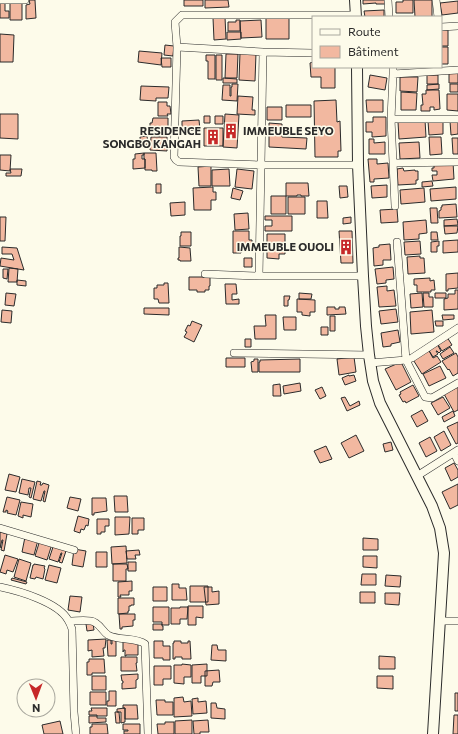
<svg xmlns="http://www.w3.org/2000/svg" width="458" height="734" font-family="Commissioner,sans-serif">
  <rect width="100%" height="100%" fill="#fdfbea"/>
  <path fill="#f2b8a0" stroke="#2b2b2b" d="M 29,0 L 35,0 L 36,18 L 26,19 L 26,5 L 30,4 Z
    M 184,0 L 203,0 L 203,6 L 184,6 Z
    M 205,0 L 228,0 L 229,7 L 205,8 Z
    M 363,0 L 385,0 L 385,4 L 376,4 L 376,3 L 363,4 Z
    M 403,0 L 413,0 L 413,13 L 396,13 L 396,2 L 403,2 Z
    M 414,0 L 432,0 L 432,17 L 415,17 Z
    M 0,1 L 5,1 L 5,11 L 9,11 L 9,18 L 0,18 Z
    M 458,1 L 458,13 L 442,15 L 440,3 Z
    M 10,2 L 22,2 L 22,20 L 10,20 Z
    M 384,10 L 384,17 L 365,17 L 364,11 Z
    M 225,17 L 226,39 L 214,40 L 213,18 Z
    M 266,18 L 289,18 L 289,39 L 266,39 Z
    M 236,20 L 240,20 L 240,31 L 228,31 L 228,22 L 236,22 Z
    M 261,20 L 262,37 L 241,38 L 240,21 Z
    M 441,30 L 448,30 L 448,46 L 441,46 Z
    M 227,32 L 241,32 L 241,39 L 227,40 Z
    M 0,34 L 14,35 L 13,62 L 0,62 Z
    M 165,45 L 174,46 L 173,56 L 164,55 Z
    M 441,47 L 448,47 L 448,64 L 441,64 Z
    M 139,51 L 162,53 L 161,65 L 138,62 Z
    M 240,53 L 256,53 L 255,81 L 239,80 Z
    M 226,54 L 238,54 L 237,78 L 225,78 Z
    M 206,55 L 215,55 L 215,79 L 208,79 L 208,61 L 206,61 Z
    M 216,55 L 222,55 L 222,80 L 216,80 Z
    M 161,58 L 171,58 L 171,67 L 162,67 Z
    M 313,62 L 313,67 L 335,67 L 335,88 L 321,88 L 321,77 L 311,77 L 310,63 Z
    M 449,72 L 458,72 L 458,83 L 449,83 Z
    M 370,75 L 387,78 L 385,90 L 368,87 Z
    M 427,75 L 438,75 L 438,84 L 427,84 Z
    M 400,77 L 418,77 L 417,92 L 400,91 Z
    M 223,78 L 237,79 L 237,83 L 223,83 Z
    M 232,84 L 238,84 L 237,101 L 222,100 L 223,85 L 230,85 L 230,96 L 231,96 L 231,87 L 232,87 Z
    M 439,84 L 439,89 L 427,90 L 427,85 Z
    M 450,84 L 458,84 L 458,92 L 450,92 Z
    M 141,86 L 169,87 L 168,98 L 156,98 L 156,101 L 140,100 Z
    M 426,90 L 439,90 L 440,109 L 434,110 L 434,107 L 430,107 L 430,111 L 421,111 L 421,105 L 423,105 L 422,94 L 426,94 Z
    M 401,92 L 417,93 L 416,110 L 401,110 Z
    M 447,94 L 458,94 L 458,111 L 447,110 Z
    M 238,96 L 253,97 L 252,110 L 255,110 L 255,115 L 237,114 Z
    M 336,100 L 337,122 L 340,121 L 341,151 L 338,151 L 338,157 L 315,157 L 314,101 Z
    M 366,100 L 383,100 L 383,112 L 367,112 Z
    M 158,102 L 167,102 L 167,106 L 170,106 L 171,114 L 167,114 L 168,116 L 158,116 Z
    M 286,105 L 311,105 L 311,117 L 286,117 Z
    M 267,107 L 282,107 L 282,120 L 267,120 Z
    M 0,114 L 18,114 L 18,139 L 0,138 Z
    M 225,114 L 239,115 L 237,148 L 223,147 Z
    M 204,116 L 210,116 L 210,123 L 204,123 Z
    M 215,116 L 223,116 L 223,124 L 215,124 Z
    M 373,117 L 386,117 L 386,136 L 372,137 L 372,132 L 366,132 L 366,122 L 373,122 Z
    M 153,118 L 168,118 L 168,134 L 148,134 L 148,127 L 150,127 L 150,123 L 152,123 Z
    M 199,120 L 200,130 L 182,131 L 182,121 Z
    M 425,120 L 426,137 L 399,139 L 398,122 Z
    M 443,120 L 443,134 L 429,135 L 428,121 Z
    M 458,120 L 458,134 L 451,135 L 450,121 Z
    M 269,123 L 282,124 L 282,137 L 307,138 L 306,149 L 269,147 Z
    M 204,128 L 223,128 L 223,146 L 204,146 Z
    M 147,136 L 148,144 L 140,145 L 140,137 Z
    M 151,137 L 167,137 L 167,151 L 150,150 Z
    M 429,137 L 441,137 L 442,154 L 430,155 Z
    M 452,138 L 458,138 L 458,154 L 453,154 Z
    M 369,139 L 374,139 L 374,143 L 385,142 L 385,154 L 369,154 Z
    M 419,142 L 420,158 L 400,159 L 399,143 Z
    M 144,153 L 156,153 L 157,171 L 152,171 L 152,170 L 145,170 L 145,159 L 144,159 Z
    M 144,153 L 144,155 L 142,155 L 142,159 L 145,159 L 145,168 L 133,169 L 133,159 L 135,159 L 135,154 Z
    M 0,155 L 11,155 L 10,171 L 0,170 Z
    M 368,159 L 377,159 L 377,164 L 388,163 L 389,178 L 374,179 L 374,182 L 370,182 Z
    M 453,162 L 454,179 L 433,181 L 432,175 L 437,175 L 437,171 L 432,171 L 432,168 L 434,168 L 434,163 Z
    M 211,166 L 211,186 L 199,186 L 198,167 Z
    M 403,168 L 404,171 L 415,170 L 415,171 L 418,171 L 418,180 L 416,180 L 416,184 L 398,185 L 397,169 Z
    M 10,169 L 22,169 L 21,176 L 6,176 L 6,173 L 11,173 Z
    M 229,169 L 230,186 L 212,186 L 212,170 Z
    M 237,169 L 254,171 L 252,189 L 235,187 Z
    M 432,181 L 433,186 L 422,187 L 422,182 Z
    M 286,183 L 308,183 L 309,196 L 301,196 L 301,195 L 297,195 L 297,196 L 286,196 Z
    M 156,184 L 161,184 L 161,193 L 156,193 Z
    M 387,185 L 387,197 L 372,198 L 371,186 Z
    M 339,186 L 347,186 L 348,197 L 340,198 Z
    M 213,187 L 213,192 L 216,192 L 216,200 L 211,200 L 211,210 L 194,210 L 193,188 Z
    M 456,187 L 456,199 L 431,201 L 430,189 Z
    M 233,188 L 243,191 L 240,200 L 231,198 Z
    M 424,188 L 425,202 L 401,204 L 400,190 Z
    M 271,196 L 286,196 L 286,214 L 271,214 Z
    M 288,197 L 305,197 L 305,214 L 288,214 Z
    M 317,201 L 327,201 L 328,218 L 317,218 Z
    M 185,202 L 185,215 L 171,216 L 170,203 Z
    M 456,204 L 457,217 L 439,218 L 439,211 L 441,210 L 441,207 L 442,207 L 442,205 Z
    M 430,208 L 437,208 L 438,223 L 431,223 Z
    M 397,209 L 398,222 L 381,223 L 380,210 Z
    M 248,213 L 249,229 L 235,230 L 234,214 Z
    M 265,216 L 292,216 L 292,231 L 265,231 L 265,226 L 272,226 L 272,220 L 265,220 Z
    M 0,217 L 6,217 L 5,241 L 0,241 Z
    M 351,217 L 351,223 L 343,224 L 343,218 Z
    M 457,219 L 458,225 L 444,226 L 444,220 Z
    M 426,220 L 427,233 L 419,234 L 419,239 L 404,240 L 403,222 Z
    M 444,226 L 458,226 L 457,233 L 445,234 Z
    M 233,231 L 249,231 L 249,240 L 252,240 L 252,250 L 241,250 L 241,253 L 233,253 Z
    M 339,231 L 352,231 L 353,263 L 341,263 Z
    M 181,232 L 191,232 L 191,246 L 180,246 L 180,236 L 181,236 Z
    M 431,232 L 437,232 L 438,240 L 431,240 Z
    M 267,234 L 285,234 L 285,254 L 279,254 L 279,259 L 267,258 Z
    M 458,240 L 458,252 L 443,253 L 443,241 Z
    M 420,241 L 421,254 L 405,255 L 404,242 Z
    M 439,241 L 439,246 L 437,246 L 437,252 L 431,252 L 431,242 Z
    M 390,244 L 391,260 L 383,260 L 383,265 L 374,266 L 373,248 L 379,247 L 379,245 Z
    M 2,247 L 17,248 L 24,270 L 0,266 L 1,258 L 14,260 L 12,254 L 2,254 Z
    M 179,247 L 190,248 L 191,261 L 180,261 L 180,260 L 178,260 L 178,258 L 179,258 Z
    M 420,256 L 420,258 L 424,258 L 425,273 L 408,274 L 407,257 Z
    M 244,258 L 252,258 L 252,267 L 244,267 Z
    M 393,267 L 394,279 L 386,280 L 386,283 L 377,284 L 375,269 Z
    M 9,268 L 18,269 L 17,282 L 8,282 Z
    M 3,269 L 8,269 L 7,279 L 3,278 Z
    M 458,273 L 458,288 L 448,289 L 448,291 L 446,291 L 446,274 Z
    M 189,277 L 210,277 L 210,286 L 209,286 L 209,290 L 205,290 L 205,292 L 197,292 L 197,290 L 189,290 Z
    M 430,278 L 430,281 L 434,280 L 435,290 L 431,290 L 431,292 L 417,292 L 417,285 L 414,285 L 414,279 Z
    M 17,280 L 26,281 L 26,286 L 17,285 Z
    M 164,283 L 168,283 L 169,303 L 159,303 L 158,299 L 154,299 L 154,288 L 157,288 L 157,285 L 164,285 Z
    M 225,284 L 236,284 L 237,294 L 232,294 L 232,300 L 239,299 L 239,304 L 226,304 Z
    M 387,286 L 387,291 L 394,290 L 396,306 L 379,307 L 377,287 Z
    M 455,290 L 458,290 L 458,309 L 444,310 L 444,299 L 448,298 L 448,294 L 455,294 Z
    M 6,293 L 16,294 L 14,306 L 5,305 Z
    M 299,293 L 312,294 L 311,299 L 299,299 Z
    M 422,293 L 423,307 L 411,308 L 410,294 Z
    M 423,293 L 429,293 L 429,297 L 433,297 L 433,307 L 424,307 Z
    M 435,293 L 446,293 L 446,298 L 435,298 Z
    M 284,296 L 290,296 L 289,300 L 288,300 L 288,306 L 284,306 Z
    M 297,299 L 315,300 L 315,312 L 310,312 L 310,316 L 302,315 L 302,312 L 297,312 Z
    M 327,307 L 335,307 L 335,309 L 339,309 L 339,307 L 345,307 L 346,314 L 327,315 Z
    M 144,308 L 169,308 L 169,315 L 144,314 Z
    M 396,309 L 398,322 L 381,324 L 379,311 Z
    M 2,310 L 12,311 L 11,323 L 1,322 Z
    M 432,310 L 434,332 L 411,334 L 410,312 Z
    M 265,315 L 276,315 L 276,339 L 255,339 L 254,326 L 266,326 Z
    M 442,315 L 454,315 L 454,319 L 443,320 Z
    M 330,316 L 335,316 L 335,331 L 330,331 Z
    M 283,317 L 296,317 L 296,330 L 284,330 Z
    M 192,321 L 202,325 L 194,342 L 184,337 L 187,332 L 185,331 L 188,325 L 190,326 Z
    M 435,321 L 443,321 L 443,326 L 436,326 Z
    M 321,327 L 328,327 L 328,335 L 321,335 Z
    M 398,330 L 400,342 L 391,344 L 391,346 L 383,347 L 381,333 Z
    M 447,337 L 452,345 L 442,351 L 437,343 Z
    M 245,339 L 251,339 L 251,347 L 245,347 Z
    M 437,344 L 441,351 L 439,353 L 437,351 L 436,351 L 438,354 L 433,357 L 428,349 Z
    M 450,347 L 454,353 L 443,359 L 440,354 Z
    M 428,349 L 433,358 L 437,356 L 441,362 L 422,374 L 412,358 Z
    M 456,353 L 458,357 L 458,373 L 453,376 L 449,369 L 448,370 L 442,361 Z
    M 354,357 L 356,372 L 339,375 L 337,359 Z
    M 226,358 L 245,358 L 245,367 L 226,367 Z
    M 254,359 L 258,359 L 258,372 L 252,372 L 251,362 L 254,361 Z
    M 300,359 L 300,372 L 259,372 L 259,362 L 260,362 L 260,360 Z
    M 401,362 L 411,382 L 396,390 L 385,369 Z
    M 440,366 L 446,378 L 429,386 L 423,374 Z
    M 349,375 L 349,376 L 354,375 L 356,381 L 345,385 L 342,378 Z
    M 300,383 L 301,391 L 284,394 L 283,386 Z
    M 280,384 L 281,396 L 273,396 L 273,385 Z
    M 413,385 L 419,396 L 406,403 L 405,401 L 403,402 L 399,395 L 401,394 L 400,392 Z
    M 322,387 L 326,396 L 320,399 L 315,390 Z
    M 458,387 L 458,410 L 454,412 L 444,394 Z
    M 345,397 L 350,406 L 359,401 L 360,405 L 347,411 L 341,398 Z
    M 443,397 L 450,408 L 438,415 L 431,403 Z
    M 422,410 L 428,421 L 417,427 L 411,416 Z
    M 453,411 L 455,416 L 444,422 L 442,417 Z
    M 458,422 L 458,443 L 456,444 L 447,427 Z
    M 444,431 L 451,445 L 441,451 L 434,437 Z
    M 356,435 L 364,451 L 349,458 L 341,443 Z
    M 430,437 L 437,451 L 426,457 L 419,443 Z
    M 391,442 L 393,450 L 385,452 L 383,444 Z
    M 326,446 L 332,459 L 320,463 L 314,451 Z
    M 454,463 L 458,470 L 458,477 L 451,481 L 445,468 Z
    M 9,474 L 20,477 L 16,492 L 5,490 Z
    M 22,479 L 35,482 L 31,498 L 29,497 L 31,488 L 29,488 L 28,495 L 19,493 Z
    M 37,481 L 41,482 L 40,485 L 42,485 L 43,483 L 49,485 L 45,502 L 43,501 L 45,491 L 44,491 L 41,501 L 33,499 Z
    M 458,484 L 458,505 L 450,509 L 442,492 Z
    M 114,496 L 127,496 L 128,512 L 115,512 Z
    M 7,497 L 20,500 L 16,515 L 7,513 L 8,511 L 6,510 L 6,512 L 3,512 Z
    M 70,497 L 81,499 L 78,511 L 67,508 Z
    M 92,498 L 106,498 L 107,511 L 94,513 L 94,515 L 92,515 Z
    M 21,502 L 33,504 L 31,517 L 23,515 L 23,518 L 18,516 Z
    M 78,516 L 89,519 L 88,526 L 86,525 L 84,530 L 81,529 L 80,533 L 74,531 Z
    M 115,517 L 130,517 L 129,534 L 115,535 Z
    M 132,518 L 144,518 L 144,530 L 138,530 L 138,534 L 132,534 Z
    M 97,519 L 109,519 L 109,526 L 105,526 L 105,532 L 101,532 L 101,534 L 97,534 Z
    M 0,532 L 7,534 L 4,551 L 1,550 L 3,540 L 2,540 L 0,548 Z
    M 25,537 L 38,540 L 34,555 L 22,552 Z
    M 363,538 L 378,539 L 378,550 L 363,550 Z
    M 40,540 L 52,544 L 47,560 L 35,556 Z
    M 54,544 L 67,548 L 62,563 L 59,562 L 62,553 L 61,553 L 58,562 L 49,559 Z
    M 126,546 L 127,563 L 112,564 L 111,547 Z
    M 74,549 L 86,551 L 83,567 L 72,565 Z
    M 139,550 L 140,555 L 135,555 L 136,559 L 127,559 L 126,551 Z
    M 96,552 L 107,552 L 107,567 L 96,567 Z
    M 5,555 L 18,559 L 13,572 L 7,570 L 6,574 L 0,572 Z
    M 363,556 L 377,556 L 377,568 L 363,567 Z
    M 19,559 L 31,563 L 26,581 L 14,577 Z
    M 128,562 L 136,562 L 136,571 L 128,571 Z
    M 34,564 L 45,566 L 44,568 L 45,569 L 43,579 L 36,577 L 35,579 L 30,578 L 33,565 L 34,565 Z
    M 113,564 L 127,564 L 128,569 L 126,569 L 126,581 L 113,581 Z
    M 49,565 L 61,568 L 57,583 L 45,580 Z
    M 362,574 L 376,574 L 376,585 L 361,585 Z
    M 386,575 L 401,576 L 400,587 L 385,586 Z
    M 12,578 L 27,582 L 26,584 L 11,580 Z
    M 132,581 L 132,591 L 129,591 L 129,595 L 120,595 L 121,597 L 118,597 L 118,582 Z
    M 172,584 L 179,584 L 179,588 L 186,588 L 187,600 L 172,600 Z
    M 190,586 L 208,586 L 208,602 L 190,602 Z
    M 153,587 L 167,587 L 167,601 L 153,601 Z
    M 204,587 L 212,587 L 212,592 L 219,591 L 219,604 L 206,605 Z
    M 360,592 L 375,592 L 375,603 L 360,603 Z
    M 385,593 L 400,593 L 399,605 L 385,604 Z
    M 70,596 L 82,597 L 80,612 L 68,610 Z
    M 118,598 L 134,598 L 134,605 L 131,605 L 131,606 L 129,606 L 129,611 L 128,611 L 128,613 L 118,614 Z
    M 188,606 L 203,606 L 203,618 L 196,617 L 196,625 L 188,625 Z
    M 153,607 L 169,607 L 169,625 L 162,625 L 162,622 L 153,622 Z
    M 180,607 L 188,607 L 187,619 L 180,619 L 180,624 L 171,624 L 171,608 L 180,608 Z
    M 119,614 L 135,614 L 135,620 L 133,620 L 133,626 L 122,627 L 122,629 L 120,629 Z
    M 93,623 L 94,630 L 87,631 L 86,624 Z
    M 153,624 L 162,624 L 162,626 L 163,626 L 163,630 L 153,630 Z
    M 106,639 L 105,648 L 103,648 L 104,656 L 92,657 L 92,650 L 88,651 L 88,640 Z
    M 116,639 L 116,656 L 108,656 L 107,640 L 111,640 L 111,644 L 112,644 L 112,640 Z
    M 154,641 L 163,641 L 163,646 L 170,646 L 170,660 L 163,660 L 163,658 L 154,658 Z
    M 174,641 L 181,641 L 181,643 L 188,643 L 188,641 L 190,641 L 191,659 L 182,659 L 182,657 L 175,657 L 175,659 L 173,659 L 173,643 L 174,643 Z
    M 123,642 L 138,642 L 138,655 L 126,655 L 126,656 L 125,656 L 125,650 L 124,650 L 123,652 Z
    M 212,645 L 217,645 L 218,650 L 226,650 L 226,661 L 211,660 Z
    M 379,656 L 395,657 L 395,669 L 379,669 Z
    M 121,657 L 137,657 L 137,663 L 136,663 L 137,671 L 121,671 Z
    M 89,659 L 104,659 L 105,673 L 92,673 L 92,675 L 87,675 L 87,662 L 89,662 Z
    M 182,664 L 191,665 L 191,677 L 184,677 L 184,684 L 174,683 L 174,665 L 182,665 Z
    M 207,664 L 207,676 L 201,676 L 201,683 L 192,683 L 192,665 Z
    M 154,666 L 171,666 L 171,679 L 163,679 L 163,685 L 154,685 Z
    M 219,670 L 220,682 L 213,682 L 212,686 L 205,686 L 205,671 Z
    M 138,674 L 138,679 L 136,680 L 136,688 L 122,689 L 122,683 L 123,683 L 123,681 L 122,681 L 121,675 Z
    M 92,676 L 106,676 L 106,690 L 92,690 Z
    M 377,676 L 393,676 L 393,689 L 377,688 Z
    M 109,691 L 116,691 L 116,706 L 107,706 L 107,701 L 109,701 Z
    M 90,692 L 106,692 L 106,705 L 90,705 Z
    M 455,693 L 458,693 L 458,711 L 455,711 Z
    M 183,697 L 184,702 L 191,701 L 192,716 L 174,717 L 174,698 Z
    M 198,698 L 198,702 L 206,701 L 207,713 L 193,714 L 192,699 Z
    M 156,700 L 165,700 L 165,702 L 173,702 L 173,715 L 157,715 Z
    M 211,703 L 216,703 L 217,708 L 225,709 L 225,719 L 211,718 Z
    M 123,705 L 137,705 L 138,719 L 125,719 L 125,708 L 123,708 Z
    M 91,708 L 107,708 L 107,716 L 97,716 L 97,715 L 89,715 L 89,711 L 92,711 Z
    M 125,708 L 125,722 L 121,723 L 121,712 L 117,712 L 117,709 Z
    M 115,712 L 119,712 L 120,723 L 116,723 Z
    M 454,715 L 458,715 L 458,734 L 453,734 Z
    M 89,716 L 97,716 L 97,718 L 106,718 L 106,722 L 89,723 Z
    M 192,720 L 192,734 L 175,734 L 175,721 Z
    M 208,720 L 209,732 L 200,732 L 200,734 L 194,734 L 193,721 Z
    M 60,721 L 63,734 L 44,734 L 42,725 Z
    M 165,722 L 174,722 L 174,734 L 158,734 L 157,724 L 165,724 Z
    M 92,724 L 107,724 L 108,734 L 90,734 L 90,727 L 92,727 Z
    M 123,724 L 140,724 L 140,734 L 124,734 L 124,731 L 128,731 L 128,730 L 123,730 Z"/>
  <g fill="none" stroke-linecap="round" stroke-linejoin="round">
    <g stroke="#2b2b2b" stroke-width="8">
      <path id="street" d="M 0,0 L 25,0
        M 388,0 L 389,17
        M 436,0 L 438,17
        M 356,15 L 182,15 L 175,22 L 177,47 L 174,157 L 176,160 L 179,162 L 261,165 L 358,165
        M 441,27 L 458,26
        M 177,47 L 263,52 L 313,53
        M 393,67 L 393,74 L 391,119 L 395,206
        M 393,74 L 458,70
        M 391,119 L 458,119
        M 394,163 L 458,162
        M 397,242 L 406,360 L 425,397 L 432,398 L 458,383
        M 205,274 L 259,276 L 363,276
        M 259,276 L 263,52
        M 234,353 L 369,355
        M 370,363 L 406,360 L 412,358 L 458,328
        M 454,453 L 458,461
        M 417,476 L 458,450
        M 0,528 L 74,550
        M 0,587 C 19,591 58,602 68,620 C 70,623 71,626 72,629 L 74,712 L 76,734
        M 69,621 C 76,621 84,620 91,621 C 99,622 102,631 108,635 C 119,641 136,637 145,644 L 148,734
        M 440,621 L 458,621"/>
    </g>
    <g stroke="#2b2b2b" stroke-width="12">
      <path id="secondary" d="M 355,0 L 356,17
        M 357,67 L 358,165 L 363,276 L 366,326 L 369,355 L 373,381 L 380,403 L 432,506 L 440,528 L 444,553 L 433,734"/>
    </g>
    <use href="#street" stroke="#fdfbea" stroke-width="7"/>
    <use href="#secondary" stroke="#fdfbea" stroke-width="10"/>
  </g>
  <defs>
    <g id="building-bare" transform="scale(1.2)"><path d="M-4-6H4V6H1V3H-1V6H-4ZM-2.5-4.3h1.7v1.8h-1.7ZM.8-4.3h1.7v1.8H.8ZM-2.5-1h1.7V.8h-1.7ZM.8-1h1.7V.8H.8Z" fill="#c62828" stroke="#fdfbea" stroke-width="2.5" paint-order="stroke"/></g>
  </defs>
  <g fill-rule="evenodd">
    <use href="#building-bare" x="231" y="131"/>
    <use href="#building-bare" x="213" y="137"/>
    <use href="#building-bare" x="346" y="247"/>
  </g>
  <g text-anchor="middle" stroke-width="3" stroke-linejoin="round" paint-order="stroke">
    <g font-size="11" font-weight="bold" fill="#2b2b2b" stroke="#fdfbea" text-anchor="end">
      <text x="201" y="135">RESIDENCE<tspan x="201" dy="13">SONGBO KANGAH</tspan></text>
      <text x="243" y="135" text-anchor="start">IMMEUBLE SEYO</text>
      <text x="334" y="251">IMMEUBLE OUOLI</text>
    </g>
  </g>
  <rect x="312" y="16" width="130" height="52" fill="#fdfbea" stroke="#a9a89e"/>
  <rect x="320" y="29" width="20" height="6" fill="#fdfbea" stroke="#a9a89e"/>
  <text x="348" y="36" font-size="12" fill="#2b2b2b">Route</text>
  <rect x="320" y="46" width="20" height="12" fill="#f2b8a0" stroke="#a9a89e"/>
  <text x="348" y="56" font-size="12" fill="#2b2b2b">Bâtiment</text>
  <g transform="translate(36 698) rotate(179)"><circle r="19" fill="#fdfbea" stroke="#a9a89e"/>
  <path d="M0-3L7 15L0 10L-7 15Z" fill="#c62828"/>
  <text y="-6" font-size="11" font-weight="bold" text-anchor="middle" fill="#2b2b2b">N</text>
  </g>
</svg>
